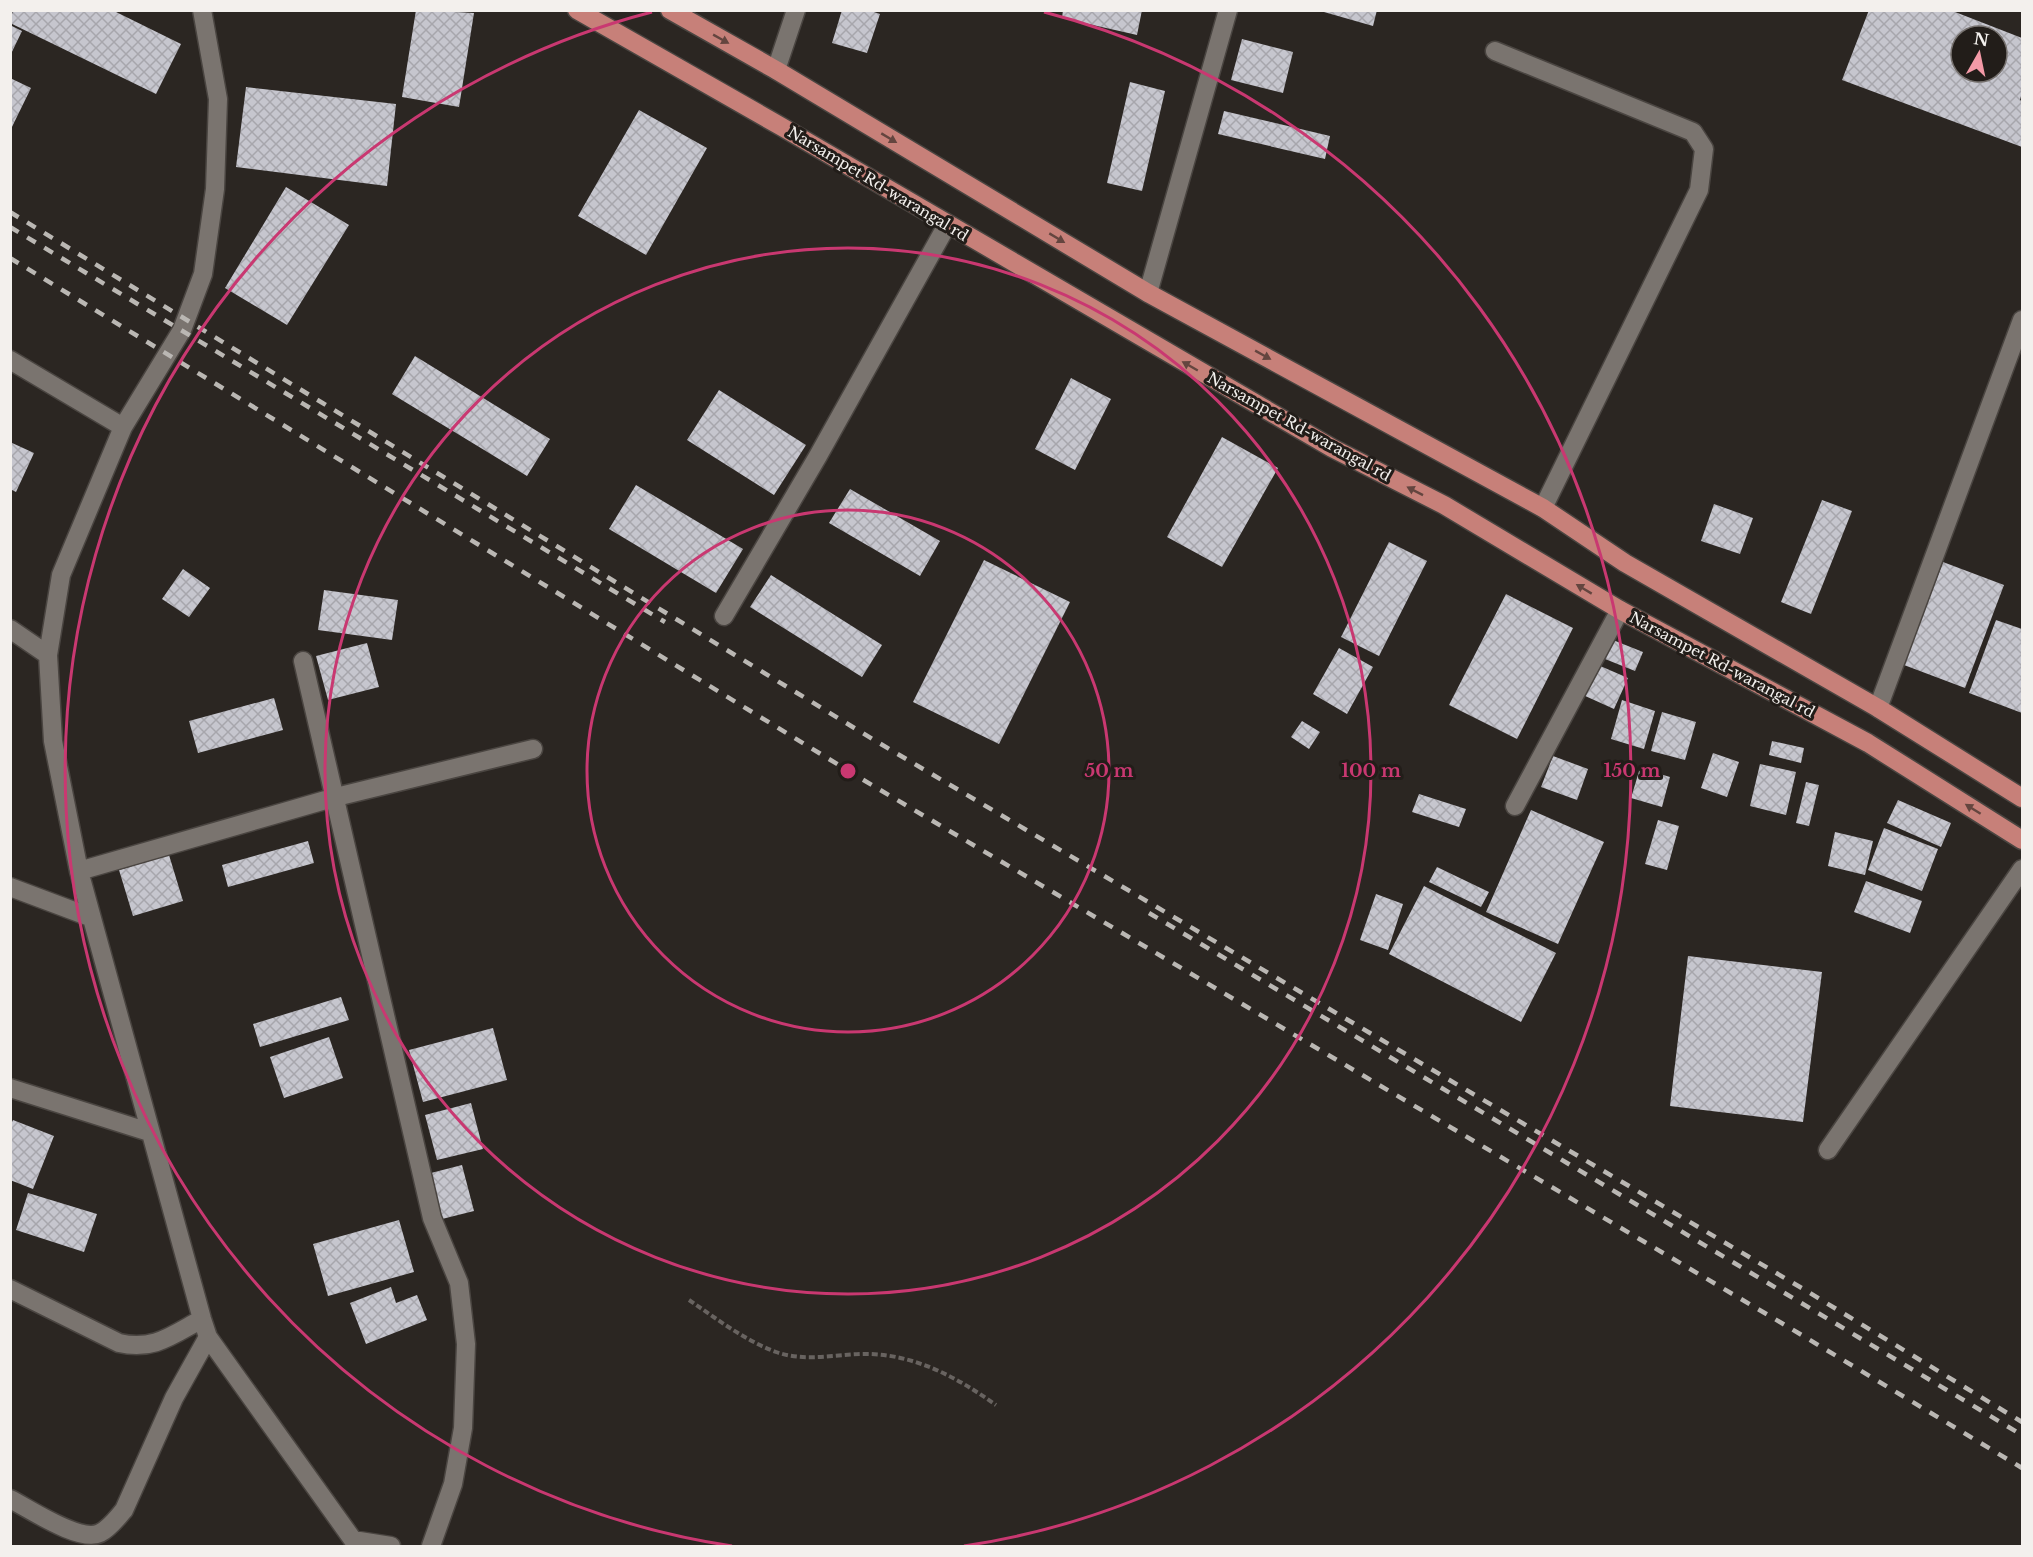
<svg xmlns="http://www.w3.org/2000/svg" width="2033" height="1557" font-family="'Libre Baskerville',serif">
  <defs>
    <pattern id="building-cross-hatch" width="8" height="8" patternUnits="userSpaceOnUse" patternTransform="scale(1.5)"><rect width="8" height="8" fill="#c6c6ce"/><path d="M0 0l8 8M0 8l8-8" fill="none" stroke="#a7a6ac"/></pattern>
  </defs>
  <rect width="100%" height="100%" fill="#2b2622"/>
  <path fill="url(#building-cross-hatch)" fill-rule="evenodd" d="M 13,10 L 112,10 L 181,44 L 156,94 L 10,23 Z
    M 416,10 L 474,13 L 459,107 L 402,97 Z
    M 842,10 L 868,10 L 880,14 L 867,53 L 832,43 Z
    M 1063,10 L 1142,10 L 1137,35 L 1062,18 Z
    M 1317,10 L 1377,10 L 1373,26 Z
    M 1869,10 L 1950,10 L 2022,38 L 2022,92 L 2020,100 L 2022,101 L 2022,147 L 1842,80 ZM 1961,36 L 1997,36 L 1997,72 L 1961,72 Z
    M 10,25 L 22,31 L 10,56 Z
    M 1242,39 L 1293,52 L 1283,93 L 1231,80 Z
    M 10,78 L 31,88 L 10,131 Z
    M 1130,82 L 1165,91 L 1142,191 L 1107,183 Z
    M 246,87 L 396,104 L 387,186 L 236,167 Z
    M 639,110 L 707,148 L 646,255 L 578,216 Z
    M 1224,111 L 1330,136 L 1325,159 L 1218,134 Z
    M 286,187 L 349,225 L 287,325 L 225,288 Z
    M 415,356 L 550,439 L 527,476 L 392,394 Z
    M 1071,378 L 1111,399 L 1075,470 L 1035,449 Z
    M 719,390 L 806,445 L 774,495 L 687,440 Z
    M 1222,437 L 1278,468 L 1222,567 L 1167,537 Z
    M 10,442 L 34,453 L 16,492 L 10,489 Z
    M 636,485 L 743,549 L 716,593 L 609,529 Z
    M 850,489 L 940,541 L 920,576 L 829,523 Z
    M 1822,500 L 1852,511 L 1811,614 L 1781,602 Z
    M 1714,504 L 1753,518 L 1740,554 L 1701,541 Z
    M 1389,542 L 1427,561 L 1379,656 L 1341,637 Z
    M 984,560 L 1070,602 L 999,744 L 913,702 Z
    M 1943,562 L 2004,585 L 1965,688 L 1904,665 Z
    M 183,569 L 210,588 L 189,617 L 162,599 Z
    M 771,575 L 882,645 L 862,677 L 750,607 Z
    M 324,590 L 398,600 L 392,640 L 318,630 Z
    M 1506,594 L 1573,628 L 1517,739 L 1449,705 Z
    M 1996,620 L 2022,629 L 2022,713 L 1969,693 Z
    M 1608,638 L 1643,652 L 1635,671 L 1600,657 Z
    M 367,643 L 379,687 L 328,700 L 316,656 Z
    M 1339,648 L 1373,667 L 1347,714 L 1313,694 Z
    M 1598,665 L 1628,678 L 1614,709 L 1583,695 Z
    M 274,698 L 283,730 L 198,753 L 189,721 Z
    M 1622,700 L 1655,711 L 1644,749 L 1611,739 Z
    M 1662,712 L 1696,722 L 1685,760 L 1651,751 Z
    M 1302,721 L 1320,732 L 1309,749 L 1291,737 Z
    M 1772,741 L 1804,748 L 1801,763 L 1769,755 Z
    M 1713,753 L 1739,762 L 1727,797 L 1701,788 Z
    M 1553,756 L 1588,769 L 1577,800 L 1541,787 Z
    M 1760,764 L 1796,772 L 1786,815 L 1750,806 Z
    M 1640,768 L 1670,777 L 1662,807 L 1631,798 Z
    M 1806,782 L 1819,785 L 1809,826 L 1796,823 Z
    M 1419,794 L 1466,809 L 1459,827 L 1412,812 Z
    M 1898,800 L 1951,823 L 1941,847 L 1887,823 Z
    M 1531,810 L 1604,842 L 1558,944 L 1486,912 Z
    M 1658,820 L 1679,826 L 1667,870 L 1645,864 Z
    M 1884,828 L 1938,849 L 1922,891 L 1868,870 Z
    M 1835,832 L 1873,841 L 1865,875 L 1828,866 Z
    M 308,841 L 314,863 L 228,887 L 222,865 Z
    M 169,855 L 183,901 L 133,916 L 119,870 Z
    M 1437,867 L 1489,892 L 1481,907 L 1429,882 Z
    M 1866,881 L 1922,901 L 1910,933 L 1854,912 Z
    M 1424,886 L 1556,953 L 1521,1022 L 1389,954 Z
    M 1376,894 L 1403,904 L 1388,950 L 1360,940 Z
    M 1688,956 L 1822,972 L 1803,1122 L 1670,1106 Z
    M 341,997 L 349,1020 L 260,1047 L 253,1024 Z
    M 493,1028 L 507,1080 L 423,1102 L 409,1050 Z
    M 329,1037 L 343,1078 L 284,1098 L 270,1057 Z
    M 471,1103 L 483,1149 L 437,1160 L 425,1115 Z
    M 13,1120 L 54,1136 L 33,1189 L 10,1180 L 10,1126 Z
    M 462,1165 L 474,1211 L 442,1219 L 431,1173 Z
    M 28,1193 L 97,1214 L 84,1252 L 16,1230 Z
    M 399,1220 L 414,1272 L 328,1296 L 313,1244 Z
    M 391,1287 L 396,1303 L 417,1295 L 427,1320 L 366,1344 L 350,1303 Z"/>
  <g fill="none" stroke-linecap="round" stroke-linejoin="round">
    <g stroke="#4a4541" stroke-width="21">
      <path id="minor" d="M 1495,51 L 1693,132 L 1704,149 L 1699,190 L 1543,508
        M 776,70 L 796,10
        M 1148,293 L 1228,10
        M 10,360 L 123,427 L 61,575 L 48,655 L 53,741 L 79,871 L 202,1319 L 208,1337 L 353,1540 L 391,1546
        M 123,427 L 182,330 L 203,274 L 215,189 L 218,99 L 202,10
        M 724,616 L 818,456 L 947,225
        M 10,629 L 48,655
        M 303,661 L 432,1218 L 459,1283 L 466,1344 L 463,1428 L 453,1484 L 431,1546
        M 1878,708 L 2022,320
        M 1515,806 L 1620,610
        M 79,871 L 336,797 L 533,749
        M 10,887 L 90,917
        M 10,1088 L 149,1132
        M 1828,1150 L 2022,869
        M 10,1289 L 119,1343 C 154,1351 172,1335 202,1319
        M 10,1499 C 30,1509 80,1543 100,1533 C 110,1528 117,1518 124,1510 L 174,1398 L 208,1337"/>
    </g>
    <g stroke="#4a4541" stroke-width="21">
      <path id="major" d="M 577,10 L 782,127 L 1332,448 L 1444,505 L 1620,610 L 1868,743 L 2022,840
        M 670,10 L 776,70 L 1148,293 L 1543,508 L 1625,563 L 1878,708 L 2022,798"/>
    </g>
    <path stroke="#686360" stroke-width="4" stroke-dasharray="6 3" stroke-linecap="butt" d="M 689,1300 C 717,1319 744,1340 776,1352 C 806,1363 840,1353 871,1354 C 918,1356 958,1378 996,1405"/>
    <use href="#minor" stroke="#7a746f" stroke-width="18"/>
    <use href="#major" stroke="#c78079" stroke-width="18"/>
    <path stroke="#bab7b3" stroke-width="4.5" stroke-dasharray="10 10" stroke-linecap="butt" d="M 10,212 L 874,740 L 1805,1290 L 2022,1422
      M 10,227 L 665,622
      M 10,258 L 860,778 L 1790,1328 L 2022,1468
      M 1149,913 L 2022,1435"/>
  </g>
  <defs><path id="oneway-solid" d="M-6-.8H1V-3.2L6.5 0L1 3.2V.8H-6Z" transform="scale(1.5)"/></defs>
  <g fill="#64453f">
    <use href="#oneway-solid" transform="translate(721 39) rotate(29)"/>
    <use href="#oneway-solid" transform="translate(889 138) rotate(31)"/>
    <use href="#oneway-solid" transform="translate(1057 238) rotate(31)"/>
    <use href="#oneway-solid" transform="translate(1263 355) rotate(29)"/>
    <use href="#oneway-solid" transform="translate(1190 366) rotate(-150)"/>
    <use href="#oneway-solid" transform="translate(1415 491) rotate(-153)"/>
    <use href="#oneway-solid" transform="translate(1584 589) rotate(-149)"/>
    <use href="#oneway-solid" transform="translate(1973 809) rotate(-148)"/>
  </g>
  <g fill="none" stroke="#c93871" stroke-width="3">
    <circle cx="848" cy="771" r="261"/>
    <circle cx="848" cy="771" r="523"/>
    <path d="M732 1546A784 784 0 0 1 652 12M1044 12A784 784 0 0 1 964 1546"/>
  </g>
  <g text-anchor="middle" stroke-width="6" stroke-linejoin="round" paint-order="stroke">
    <g font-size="15" fill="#f3f0ed" stroke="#221d19">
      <text transform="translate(878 184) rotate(31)" y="5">Narsampet Rd-warangal rd</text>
      <text transform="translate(1299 427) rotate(29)" y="5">Narsampet Rd-warangal rd</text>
      <text transform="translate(1722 665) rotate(28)" y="5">Narsampet Rd-warangal rd</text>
    </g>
  </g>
  <circle cx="848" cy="771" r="9" fill="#c93871" stroke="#221d19" stroke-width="3"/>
  <g font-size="18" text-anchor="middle" font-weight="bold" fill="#c93871" stroke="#221d19" stroke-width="6" stroke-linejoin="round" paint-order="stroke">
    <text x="1109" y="777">50 m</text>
    <text x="1371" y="777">100 m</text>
    <text x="1632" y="777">150 m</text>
  </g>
  <rect width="2033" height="1557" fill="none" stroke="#f3f0ed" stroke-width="24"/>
  <g transform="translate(1979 54) rotate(9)"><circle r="28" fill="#221d19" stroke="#76716e" stroke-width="1.5"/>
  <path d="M0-4.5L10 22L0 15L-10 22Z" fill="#f49aa7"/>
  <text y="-9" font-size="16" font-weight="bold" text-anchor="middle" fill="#f3f0ed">N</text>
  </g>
</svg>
